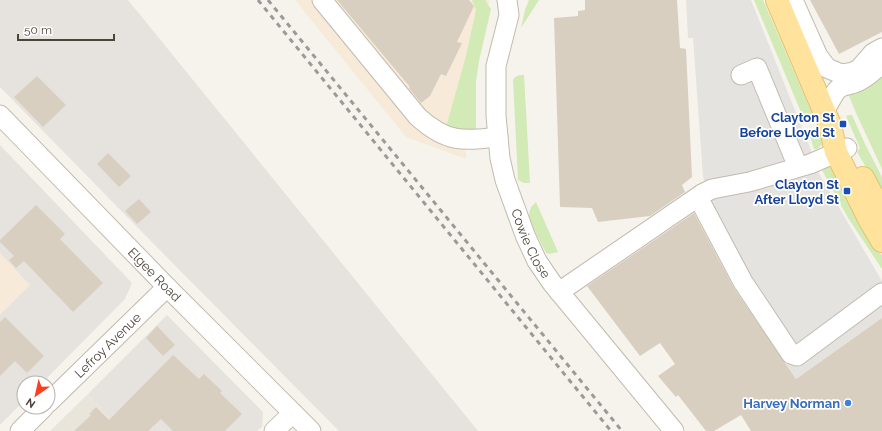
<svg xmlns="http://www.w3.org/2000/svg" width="882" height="431" font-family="Raleway,sans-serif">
  <rect width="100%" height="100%" fill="#f6f3ec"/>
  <path fill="#eae5da" d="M 88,394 L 122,431 L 50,431 Z"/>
  <path fill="#f7ead8" d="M 295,0 L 490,0 L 482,24 L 466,124 L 466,159 L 406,137 Z
    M 0,253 L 31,285 L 0,315 Z"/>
  <path fill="#e6e2dd" d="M 0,0 L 128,0 L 478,431 L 339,431 L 139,229 L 0,87 Z
    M 0,145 L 132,283 L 125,299 L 42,383 L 24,383 L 24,401 L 0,425 L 0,315 L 30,285 L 0,253 Z
    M 167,315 L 263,412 L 262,427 L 257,431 L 122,431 L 88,394 Z"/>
  <path fill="#d2eab5" d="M 472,0 L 485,0 L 491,9 L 479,61 L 476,82 L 476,135 L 445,131 L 466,56 L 476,10 Z
    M 529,0 L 539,0 L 521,28 L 525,10 Z
    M 754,0 L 763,0 L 814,118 L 803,117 Z
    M 882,70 L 882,169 L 856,113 L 847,91 Z
    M 520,75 L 524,75 L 530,183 L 524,183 L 518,180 L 513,80 L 515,77 Z
    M 849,115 L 852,115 L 865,144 L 882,177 L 882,194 L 857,152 L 860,148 L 846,116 Z
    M 812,130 L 819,130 L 825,142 L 817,149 L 814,149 L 809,132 Z
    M 830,166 L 836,168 L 882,256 L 882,269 L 848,218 L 822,170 Z
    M 536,202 L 558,252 L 549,254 L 546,253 L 528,217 L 531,207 Z"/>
  <path fill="#e5e3e0" d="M 686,0 L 751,0 L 812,153 L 790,163 L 706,185 L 703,177 L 693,38 L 688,38 Z
    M 817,170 L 882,281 L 882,318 L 796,379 L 727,273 L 693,208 L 706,200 Z"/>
  <path fill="#d8cfc1" d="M 337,0 L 469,0 L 474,6 L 457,42 L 462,43 L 446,76 L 441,74 L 430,96 L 421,103 L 409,88 L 410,87 Z
    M 585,0 L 677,0 L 680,48 L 686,49 L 692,177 L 682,185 L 685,192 L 650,216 L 598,222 L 592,208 L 560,207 L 554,18 L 578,16 L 578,11 L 585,10 Z
    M 810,0 L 882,0 L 882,32 L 839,54 Z
    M 37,76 L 66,105 L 43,127 L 14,97 Z
    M 108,153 L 131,176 L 119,187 L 97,164 Z
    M 139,199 L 151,212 L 137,224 L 125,211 Z
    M 36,205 L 65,234 L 60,239 L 103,283 L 73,312 L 24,261 L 16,268 L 9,260 L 14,256 L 0,242 L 0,240 Z
    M 694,213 L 734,288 L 796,379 L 882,318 L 882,431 L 751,431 L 741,415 L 714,431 L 706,431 L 678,395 L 676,397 L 658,376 L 675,364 L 660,343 L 640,356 L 587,286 Z
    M 5,317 L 44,356 L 27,373 L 15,361 L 0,376 L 0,322 Z
    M 157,326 L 175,345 L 163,356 L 146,338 Z
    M 173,355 L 199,379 L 204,374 L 222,391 L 220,393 L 242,414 L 225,431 L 173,431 L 161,419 L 148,431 L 74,431 L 91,415 L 89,414 L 96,407 L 109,420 Z"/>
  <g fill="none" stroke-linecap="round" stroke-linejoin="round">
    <g stroke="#c2bbae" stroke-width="21">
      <g id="minor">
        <path d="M 322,0 L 418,117 C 447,143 462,141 498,137"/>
        <path id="s1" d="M 507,0 L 509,15 L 496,66 L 496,116 L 500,158 L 505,180 L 525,235 L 537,261 L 552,283 L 674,431"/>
        <path d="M 793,0 L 818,56 L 827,68 L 841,74 L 853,72 L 859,69 L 873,53 L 882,48"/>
        <path d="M 741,75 L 757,68 L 798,167"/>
        <path d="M 824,110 C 830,104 832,95 838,89 C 844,84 853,85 859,81 C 868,77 874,70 882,64"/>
        <path id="s2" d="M 0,115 L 167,287 L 311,431"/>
        <path d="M 847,148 L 810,164 L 749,182 L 712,189 L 702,194 L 700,201 L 743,282 L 791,354 L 797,356 L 882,293"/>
        <path d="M 559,292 L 702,194"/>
        <path id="s3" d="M 48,403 L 167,287"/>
        <path d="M 20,431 L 44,407"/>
        <path d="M 274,431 L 293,413"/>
      </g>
    </g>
    <g stroke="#e6c16a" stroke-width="24">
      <path id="major" d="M 777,0 L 830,125 L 836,152 L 869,219 L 882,241
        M 863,178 L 871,193 L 882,208"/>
    </g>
    <use href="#minor" stroke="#fff" stroke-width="19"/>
    <use href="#major" stroke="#ffe39c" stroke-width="22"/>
    <path stroke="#9a9a9a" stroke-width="3" stroke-dasharray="5 5" stroke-linecap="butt" d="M 258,0 L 611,431
      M 268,0 L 622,431"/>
  </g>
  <g fill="#1a4fb4" stroke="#fff" stroke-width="1.5">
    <rect x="839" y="120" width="8" height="8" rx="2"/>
    <rect x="843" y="187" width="8" height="8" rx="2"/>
  </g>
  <circle fill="#3f7fe0" stroke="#fff" stroke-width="1.5" cx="848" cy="403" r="4"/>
  <g text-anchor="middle" stroke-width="3.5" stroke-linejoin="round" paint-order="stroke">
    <g font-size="13" font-weight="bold" fill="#164399" stroke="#fff" text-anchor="end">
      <text x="835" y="122">Clayton St<tspan x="835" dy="15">Before Lloyd St</tspan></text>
      <text x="839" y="189">Clayton St<tspan x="839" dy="15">After Lloyd St</tspan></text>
    </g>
    <g font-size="13" fill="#4b4439" stroke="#fff">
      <text dy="5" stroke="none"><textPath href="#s1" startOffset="251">Cowie Close</textPath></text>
      <text dy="5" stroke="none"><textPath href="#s2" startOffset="222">Elgee Road</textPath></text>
      <text dy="5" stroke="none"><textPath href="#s3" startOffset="83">Lefroy Avenue</textPath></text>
    </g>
    <g font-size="13" font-weight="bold" fill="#366cbe" stroke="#fff" text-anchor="end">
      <text x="840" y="408">Harvey Norman</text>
    </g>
  </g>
  <g transform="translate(36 395) rotate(214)"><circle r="19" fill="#ffffff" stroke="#b7b4b0"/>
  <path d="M0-3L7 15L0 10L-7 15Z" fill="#fc3f1d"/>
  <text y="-6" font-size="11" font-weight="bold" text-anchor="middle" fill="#4b4439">N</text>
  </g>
  <path d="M18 34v6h96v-6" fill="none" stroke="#4b4439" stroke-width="2"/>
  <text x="24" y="34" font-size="12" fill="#4b4439" stroke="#ffffff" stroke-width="3" paint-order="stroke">50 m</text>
</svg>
